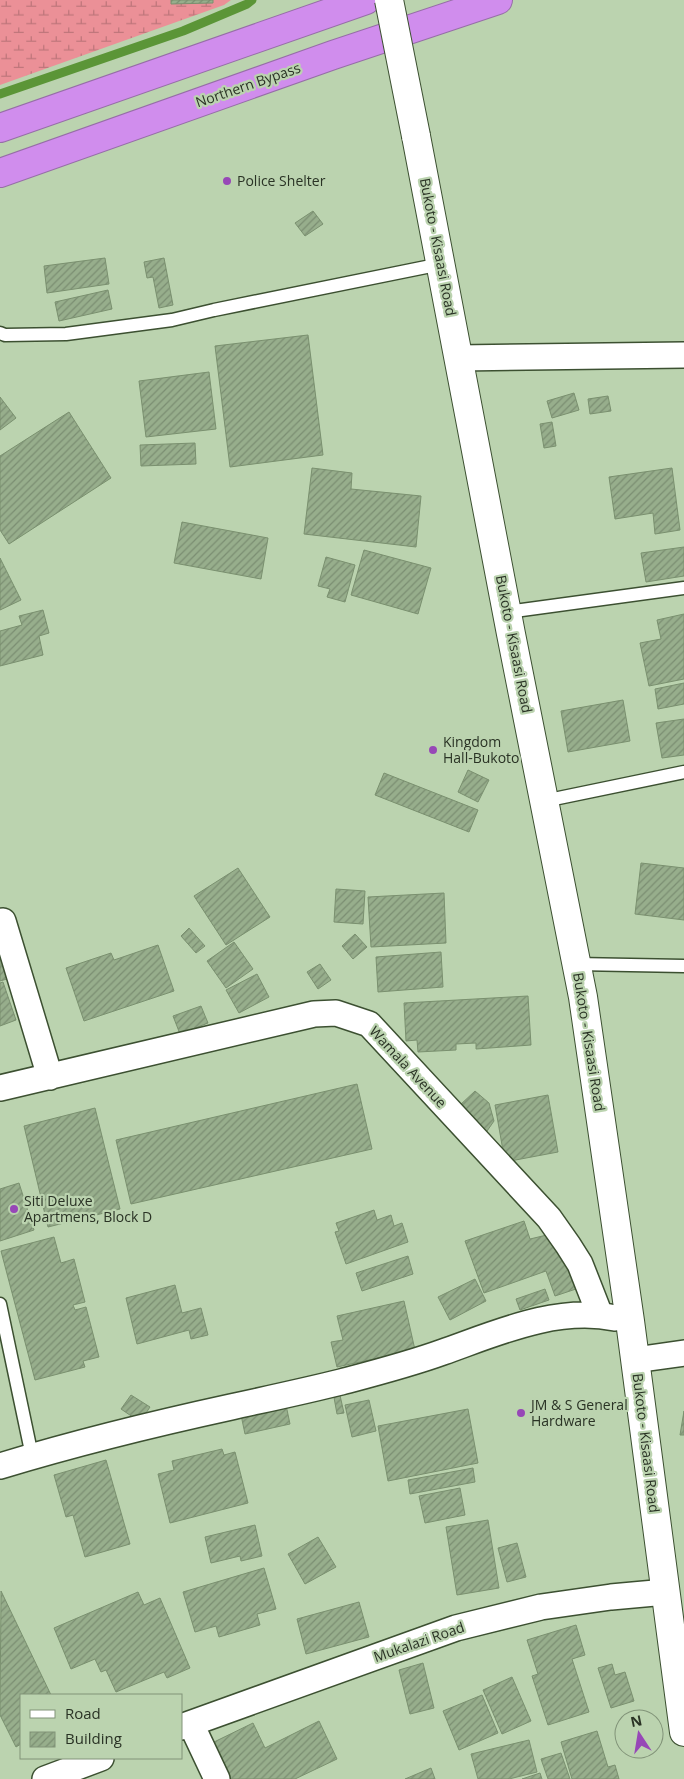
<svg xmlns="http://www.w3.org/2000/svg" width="684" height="1779" font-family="'Open Sans',sans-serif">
  <defs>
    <pattern id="wetland-marsh" width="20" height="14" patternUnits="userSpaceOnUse" patternTransform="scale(1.25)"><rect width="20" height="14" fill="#eb9097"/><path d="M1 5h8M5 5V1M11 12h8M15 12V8" fill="none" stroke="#bf767b"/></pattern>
    <pattern id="building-hatch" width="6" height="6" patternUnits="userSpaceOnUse" patternTransform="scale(1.25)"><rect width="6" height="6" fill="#97ae8c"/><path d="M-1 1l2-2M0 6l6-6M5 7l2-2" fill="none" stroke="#7b8e72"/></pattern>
  </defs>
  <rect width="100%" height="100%" fill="#bbd3af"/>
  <path fill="url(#wetland-marsh)" d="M 0,0 L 231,0 L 224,5 L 0,85 Z"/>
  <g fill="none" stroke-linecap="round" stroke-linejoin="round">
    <path stroke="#5b9537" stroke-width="9" d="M 0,94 L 183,31 L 247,4 L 252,0"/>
  </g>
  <path fill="url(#building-hatch)" stroke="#7a906f" d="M 171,0 L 213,0 L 213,3 L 171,4 Z
    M 313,211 L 323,224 L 305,236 L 295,223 Z
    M 105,258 L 109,284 L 47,293 L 44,266 Z
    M 164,258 L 173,305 L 159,308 L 153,277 L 147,278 L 144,262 Z
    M 108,290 L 112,309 L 59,321 L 55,302 Z
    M 308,335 L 323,455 L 230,467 L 215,346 Z
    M 209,372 L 216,429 L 146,437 L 139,381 Z
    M 574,393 L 579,410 L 552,418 L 547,401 Z
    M 608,396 L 611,411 L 590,414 L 588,399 Z
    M 0,397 L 16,418 L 0,430 Z
    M 69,412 L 111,478 L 9,544 L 0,530 L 0,456 Z
    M 552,422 L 556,446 L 544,448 L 540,424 Z
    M 195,443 L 196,464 L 141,466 L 140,445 Z
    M 312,468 L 352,473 L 351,489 L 421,496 L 416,547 L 304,534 Z
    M 672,468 L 680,530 L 655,534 L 653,513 L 615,519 L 609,477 Z
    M 182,522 L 268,538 L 261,579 L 174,563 Z
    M 684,547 L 684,576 L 646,582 L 641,553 Z
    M 364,550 L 431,568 L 418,614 L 351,595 Z
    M 326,557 L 355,565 L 345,602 L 327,597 L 330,589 L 318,586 Z
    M 0,558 L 21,600 L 0,610 Z
    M 43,610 L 49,633 L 39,636 L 43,655 L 0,666 L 0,631 L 22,625 L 19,616 Z
    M 684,614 L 684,679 L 649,686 L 640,643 L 661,639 L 657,620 Z
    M 684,683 L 684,704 L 658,709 L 655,689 Z
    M 623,700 L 630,741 L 568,752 L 561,711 Z
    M 684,719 L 684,755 L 662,758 L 656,723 Z
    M 468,770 L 489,780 L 478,802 L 458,792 Z
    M 384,773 L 478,810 L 469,832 L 375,795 Z
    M 641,863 L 684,868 L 684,920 L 635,914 Z
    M 238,868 L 270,917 L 226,945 L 194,896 Z
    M 336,889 L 365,891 L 363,924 L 334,922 Z
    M 444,893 L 446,943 L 371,947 L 368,897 Z
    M 189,928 L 205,946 L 196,953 L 181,936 Z
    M 355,934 L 367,947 L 353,959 L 342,946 Z
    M 234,942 L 253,969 L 226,988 L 207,961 Z
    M 158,945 L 174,991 L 84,1021 L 66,968 L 111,953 L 114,960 Z
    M 441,952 L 443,987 L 378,992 L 376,957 Z
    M 0,956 L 7,979 L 0,981 Z
    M 320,964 L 331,980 L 318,989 L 307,972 Z
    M 257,974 L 269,997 L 239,1013 L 226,990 Z
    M 3,982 L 16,1020 L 0,1026 L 0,983 Z
    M 528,996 L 531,1045 L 476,1049 L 476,1043 L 456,1044 L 456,1050 L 418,1052 L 417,1040 L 406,1041 L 404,1003 Z
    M 201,1006 L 208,1023 L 180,1034 L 173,1016 Z
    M 357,1084 L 372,1149 L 131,1204 L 116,1140 Z
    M 475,1091 L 489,1103 L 494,1121 L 485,1134 L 459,1106 Z
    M 548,1095 L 558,1152 L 505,1162 L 495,1105 Z
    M 95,1108 L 120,1209 L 48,1227 L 24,1126 Z
    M 19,1183 L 34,1230 L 0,1241 L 0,1189 Z
    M 374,1210 L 377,1220 L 391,1215 L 394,1226 L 402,1223 L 408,1242 L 346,1264 L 335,1232 L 339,1231 L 336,1223 Z
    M 524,1221 L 530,1239 L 555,1233 L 579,1288 L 555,1296 L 546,1271 L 484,1293 L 465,1241 Z
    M 54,1237 L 61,1263 L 74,1259 L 85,1302 L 73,1305 L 75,1310 L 86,1307 L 99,1357 L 83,1361 L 85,1367 L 35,1380 L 1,1251 Z
    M 408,1256 L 413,1274 L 362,1291 L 356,1273 Z
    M 475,1279 L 486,1301 L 450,1320 L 438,1297 Z
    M 175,1285 L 182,1313 L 201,1308 L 208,1335 L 191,1339 L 189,1330 L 137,1344 L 126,1298 Z
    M 545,1289 L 549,1300 L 520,1310 L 516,1299 Z
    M 404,1301 L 415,1350 L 337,1367 L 331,1342 L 343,1340 L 337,1316 Z
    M 339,1391 L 344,1413 L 337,1414 L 333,1392 Z
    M 131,1395 L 150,1407 L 140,1422 L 121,1409 Z
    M 369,1400 L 376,1431 L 352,1437 L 345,1405 Z
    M 286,1405 L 290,1424 L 245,1434 L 241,1415 Z
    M 468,1409 L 478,1463 L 388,1481 L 378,1426 Z
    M 684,1411 L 684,1435 L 680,1435 Z
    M 222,1449 L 224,1455 L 235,1452 L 248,1503 L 170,1523 L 158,1474 L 174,1470 L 172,1461 Z
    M 106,1460 L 130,1544 L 85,1557 L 73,1515 L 66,1517 L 54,1475 Z
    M 473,1468 L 475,1482 L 410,1494 L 408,1480 Z
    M 460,1488 L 465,1515 L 425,1523 L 419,1496 Z
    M 488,1520 L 499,1588 L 457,1595 L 446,1527 Z
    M 255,1525 L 262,1556 L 241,1561 L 240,1556 L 211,1563 L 205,1537 Z
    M 318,1537 L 336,1567 L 305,1584 L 288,1554 Z
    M 517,1543 L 526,1577 L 507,1582 L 498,1548 Z
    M 264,1568 L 276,1609 L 257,1614 L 260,1625 L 219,1637 L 216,1626 L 195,1632 L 183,1592 Z
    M 1,1591 L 51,1695 L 21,1695 L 21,1744 L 16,1747 L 0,1715 Z
    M 138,1592 L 144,1605 L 160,1598 L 190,1668 L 167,1678 L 164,1672 L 116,1692 L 106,1670 L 101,1672 L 95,1659 L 71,1669 L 54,1628 Z
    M 359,1602 L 369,1637 L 306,1654 L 297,1619 Z
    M 576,1625 L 585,1655 L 572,1659 L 589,1712 L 548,1725 L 532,1676 L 538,1674 L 527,1640 Z
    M 423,1663 L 434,1708 L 410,1714 L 399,1670 Z
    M 612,1664 L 615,1675 L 625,1672 L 634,1701 L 611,1708 L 598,1668 Z
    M 512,1677 L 531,1721 L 502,1734 L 483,1690 Z
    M 482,1695 L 498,1733 L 459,1750 L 443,1711 Z
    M 319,1721 L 337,1759 L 295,1779 L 230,1779 L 212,1743 L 253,1723 L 265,1748 Z
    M 597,1731 L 608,1767 L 615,1765 L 619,1779 L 572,1779 L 561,1742 Z
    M 529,1740 L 537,1772 L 509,1779 L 478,1779 L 471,1754 Z
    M 561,1753 L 570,1779 L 548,1779 L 541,1759 Z
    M 431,1768 L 435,1779 L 405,1779 Z
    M 540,1773 L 542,1779 L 522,1779 Z"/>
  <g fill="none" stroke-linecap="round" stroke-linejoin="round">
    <g stroke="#3c5031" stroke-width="15">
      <path id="service" d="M 0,333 L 5,335 L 66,334 L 172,320 L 214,310 L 441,264
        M 507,612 L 684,588
        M 544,801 L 684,772
        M 576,964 L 684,966
        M 0,1304 L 32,1456"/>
    </g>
    <g stroke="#3c5031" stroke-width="28">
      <path id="minor" d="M 459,358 L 684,355
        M 3,921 L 50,1077
        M 0,1088 L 314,1014 L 336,1013 L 369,1024 L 549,1218 L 568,1245 L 580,1264 L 600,1315
        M 635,1360 L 684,1353
        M 0,1466 C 76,1443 153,1424 231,1407 C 267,1399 305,1391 341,1382 C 375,1373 410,1364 443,1352 C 497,1333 556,1306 615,1318
        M 191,1724 L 217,1779
        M 181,1727 L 456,1628 L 541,1607 L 611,1597 L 666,1592
        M 45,1779 L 101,1758"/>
    </g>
    <g stroke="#3c5031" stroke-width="30">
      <path id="secondary" d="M 416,136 L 511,634 L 583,997 L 630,1321 L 684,1732"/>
    </g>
    <g stroke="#966ea7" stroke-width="30">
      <path id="motorway" d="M 0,128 L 366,0
        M 0,173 L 333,55 L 498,0"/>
    </g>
    <use href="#service" stroke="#fff" stroke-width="12"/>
    <use href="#minor" stroke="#fff" stroke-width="25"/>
    <use href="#secondary" stroke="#fff" stroke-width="28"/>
    <use href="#motorway" stroke="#d08ded" stroke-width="28"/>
    <g stroke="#3c5031" stroke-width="30" stroke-linecap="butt">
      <path id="secondary-bridge" d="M 389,0 L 416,136"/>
    </g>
    <use href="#secondary-bridge" stroke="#fff" stroke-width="28"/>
  </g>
  <g fill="#9747b7" stroke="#bbd3af" stroke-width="2">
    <circle cx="227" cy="181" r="5"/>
    <circle cx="433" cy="750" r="5"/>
    <circle cx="14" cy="1209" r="5"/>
    <circle cx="521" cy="1413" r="5"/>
  </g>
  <g text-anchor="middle" stroke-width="4.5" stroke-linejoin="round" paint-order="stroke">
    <g font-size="14" fill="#2a3325" stroke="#bbd3af">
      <text transform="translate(248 85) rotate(-19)" y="5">Northern Bypass</text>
      <text transform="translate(438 247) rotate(79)" y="5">Bukoto - Kisaasi Road</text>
      <text transform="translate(514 644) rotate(79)" y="5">Bukoto - Kisaasi Road</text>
      <text transform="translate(589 1042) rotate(81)" y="5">Bukoto - Kisaasi Road</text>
      <text transform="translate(408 1067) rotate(47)" y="5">Wamala Avenue</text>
      <text transform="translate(646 1443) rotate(83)" y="5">Bukoto - Kisaasi Road</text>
      <text transform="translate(419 1642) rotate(-19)" y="5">Mukalazi Road</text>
    </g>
    <g font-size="14" fill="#2a3325" stroke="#bbd3af" text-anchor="start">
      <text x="237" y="186">Police Shelter</text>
      <text x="443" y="747">Kingdom<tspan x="443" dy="16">Hall-Bukoto</tspan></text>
      <text x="24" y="1206">Siti Deluxe<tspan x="24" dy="16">Apartmens, Block D</tspan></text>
      <text x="531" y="1410">JM &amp; S General<tspan x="531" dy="16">Hardware</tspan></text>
    </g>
  </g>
  <rect x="20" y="1694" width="162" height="65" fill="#bbd3af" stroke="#819378"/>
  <rect x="30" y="1710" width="25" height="8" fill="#ffffff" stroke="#819378"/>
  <text x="65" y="1719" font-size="15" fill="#2a3325">Road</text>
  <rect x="30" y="1732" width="25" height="15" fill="url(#building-hatch)" stroke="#819378"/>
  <text x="65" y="1744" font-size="15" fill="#2a3325">Building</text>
  <g transform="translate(639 1734) rotate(348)"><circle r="24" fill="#bbd3af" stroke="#819378"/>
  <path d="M0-4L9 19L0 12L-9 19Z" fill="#9747b7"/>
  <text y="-8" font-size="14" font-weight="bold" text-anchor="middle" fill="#2a3325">N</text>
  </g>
</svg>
